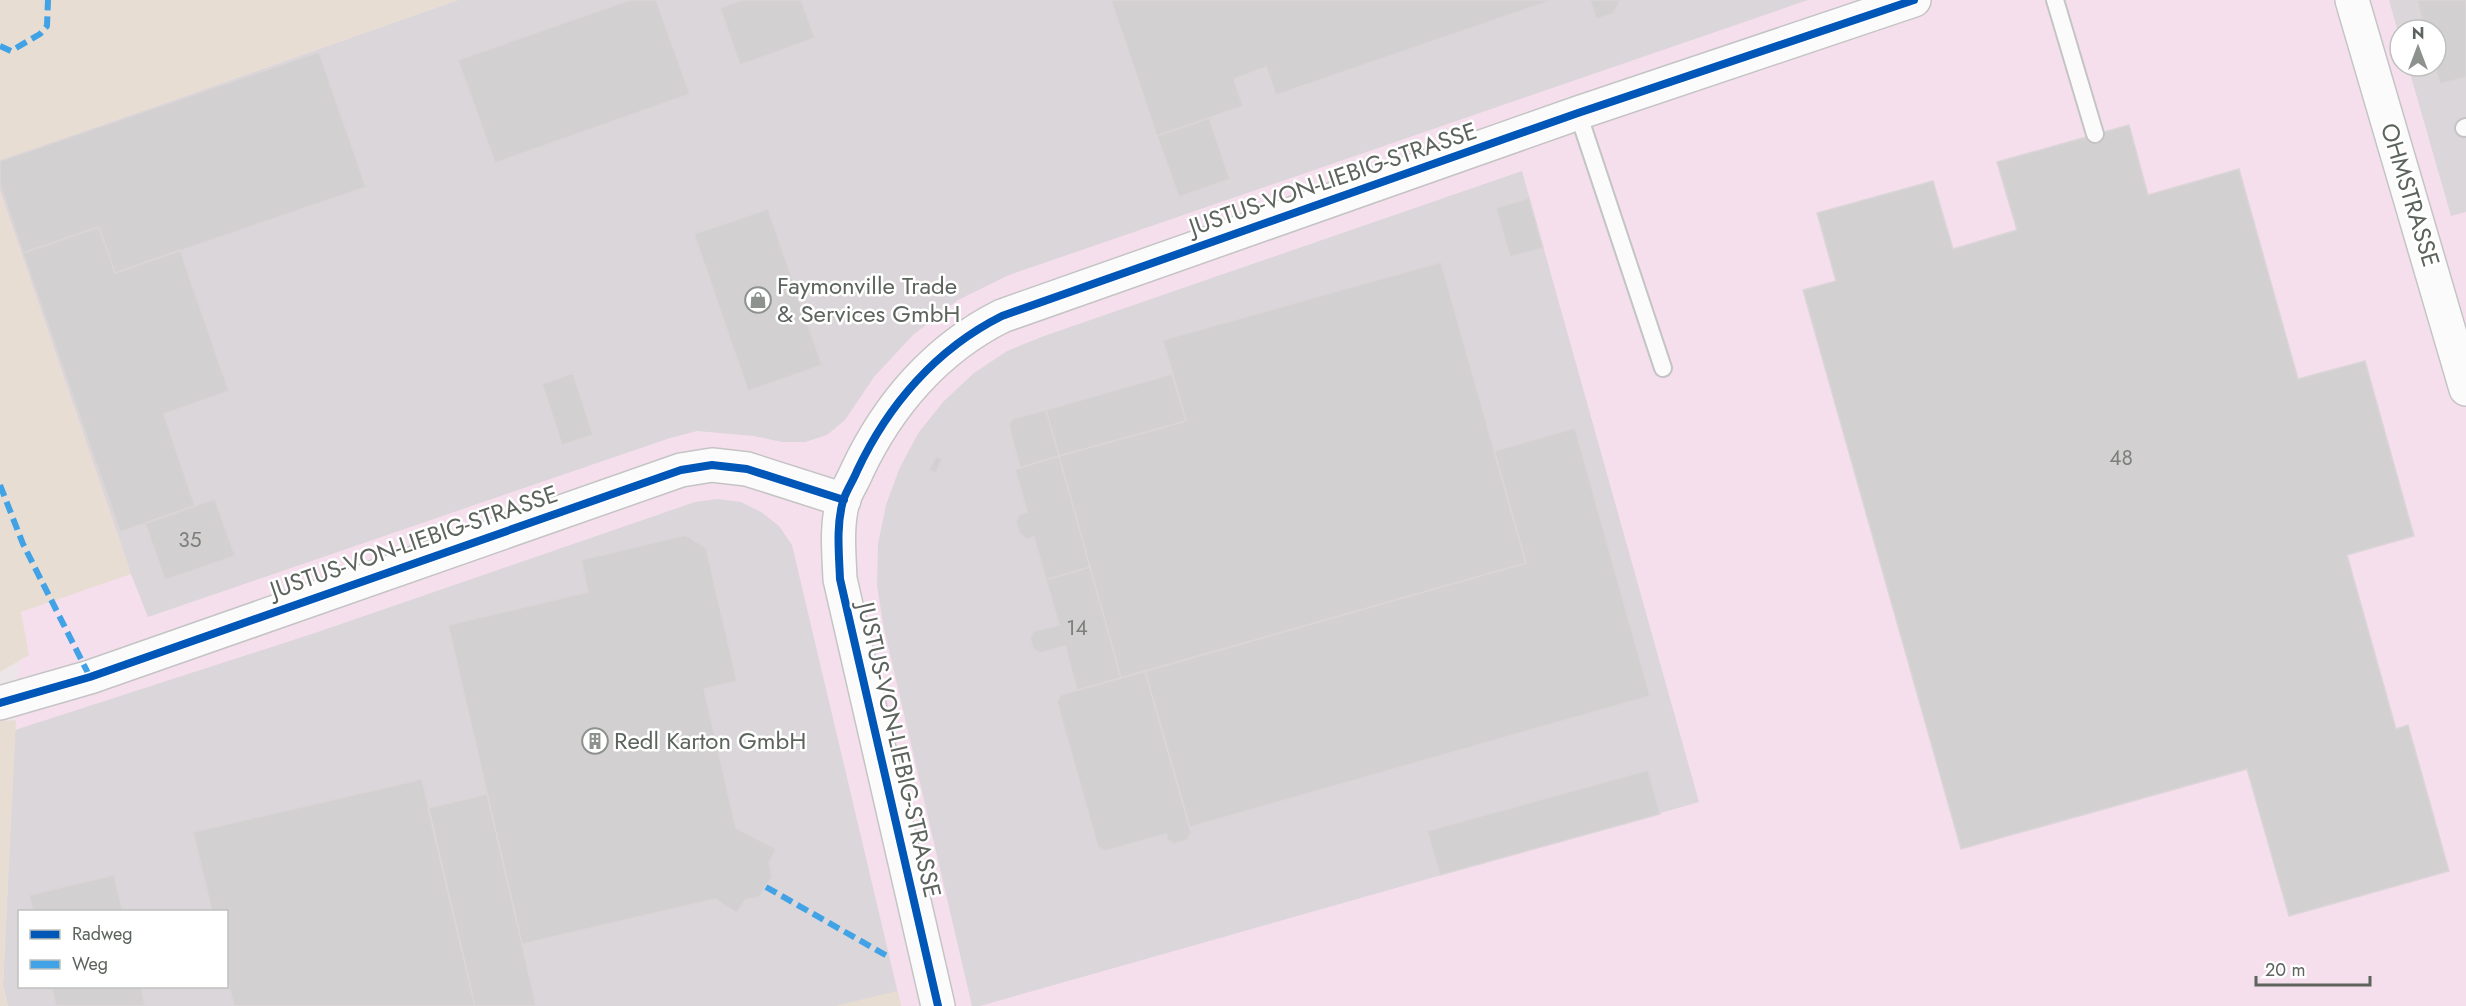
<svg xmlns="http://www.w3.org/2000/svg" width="2466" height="1006" font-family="Jost,sans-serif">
  <rect width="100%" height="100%" fill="#ece6e9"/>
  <path fill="#f5dfed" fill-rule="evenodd" d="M 458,0 L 2466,0 L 2466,1006 L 8,1006 L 3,985 L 21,612 L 131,574 L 0,191 L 0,161 ZM 2400,30 L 2436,30 L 2436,66 L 2400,66 ZM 20,912 L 226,912 L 226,986 L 20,986 Z"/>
  <path fill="#dbd6d9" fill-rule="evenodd" d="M 458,0 L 1808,0 L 1009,275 L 958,300 L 913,335 L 874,377 L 845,420 L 827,435 L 805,442 L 782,442 L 754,436 L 697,431 L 670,438 L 148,617 L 131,574 L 0,191 L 0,161 Z
    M 2389,0 L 2466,0 L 2466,212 L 2451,216 L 2408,66 L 2436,66 L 2436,30 L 2400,30 L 2400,39 Z
    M 1522,171 L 1699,802 L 980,1006 L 972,1006 L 883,624 L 877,585 L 878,544 L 886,505 L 900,467 L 919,432 L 944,401 L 974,373 L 1007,351 L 1044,336 Z
    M 717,499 L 741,502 L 761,512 L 779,526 L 792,545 L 901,1006 L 8,1006 L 3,985 L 15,730 L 312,634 L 695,502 ZM 20,912 L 226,912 L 226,986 L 20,986 Z"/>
  <path fill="#e8ddd3" d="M 0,0 L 458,0 L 0,161 Z
    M 0,191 L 131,574 L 21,612 L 29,655 L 0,672 Z
    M 16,720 L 3,985 L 8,1006 L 0,1006 L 0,721 Z
    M 897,991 L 901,1006 L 835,1006 Z"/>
  <path fill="#d3d0d1" stroke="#dbd5d8" stroke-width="1.5" d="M 630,0 L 656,0 L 690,94 L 495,163 L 458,60 Z
    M 742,0 L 801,0 L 815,38 L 740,65 L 720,8 Z
    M 1111,0 L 1552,0 L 1276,95 L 1266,67 L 1234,79 L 1243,106 L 1157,136 Z
    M 1590,0 L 1620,0 L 1613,14 L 1596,19 Z
    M 2417,0 L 2466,0 L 2466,77 L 2440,84 L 2435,66 L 2436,30 L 2425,30 Z
    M 319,52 L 366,187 L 115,273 L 99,227 L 23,253 L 0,184 L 0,161 Z
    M 1209,118 L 1230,179 L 1179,197 L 1157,136 Z
    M 2129,125 L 2148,195 L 2239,169 L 2298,379 L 2365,361 L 2414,536 L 2347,555 L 2396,729 L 2408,725 L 2449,871 L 2289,916 L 2247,769 L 1961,849 L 1803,290 L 1836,281 L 1817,213 L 1933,181 L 1953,249 L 2017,230 L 1997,162 Z
    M 1529,198 L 1543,248 L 1510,257 L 1496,208 Z
    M 768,209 L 822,365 L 748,391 L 694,234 Z
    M 99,227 L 115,273 L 180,250 L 229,391 L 164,414 L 195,506 L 120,532 L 23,253 Z
    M 1441,262 L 1526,563 L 1121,678 L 1059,456 L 1186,421 L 1163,340 Z
    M 573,373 L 593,435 L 562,445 L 542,384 Z
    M 1172,374 L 1186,421 L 1059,456 L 1046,410 Z
    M 1046,410 L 1059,456 L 1020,468 L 1009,426 L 1012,419 Z
    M 1575,428 L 1650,696 L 1190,827 L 1145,671 L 1526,563 L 1494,451 Z
    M 936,456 L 942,459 L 936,473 L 929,470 Z
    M 1059,456 L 1090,567 L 1046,580 L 1034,537 L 1027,539 L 1020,534 L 1016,521 L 1020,514 L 1027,512 L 1015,469 Z
    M 215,499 L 235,556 L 165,580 L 145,523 Z
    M 686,535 L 706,548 L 737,681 L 704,689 L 736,828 L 776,849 L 769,862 L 772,877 L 759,897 L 745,900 L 737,913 L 715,899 L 522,944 L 448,625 L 588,592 L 581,560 Z
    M 1090,567 L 1121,678 L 1077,690 L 1065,646 L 1040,653 L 1033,648 L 1030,638 L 1034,631 L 1059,625 L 1046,580 Z
    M 1145,671 L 1191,833 L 1187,840 L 1174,844 L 1168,840 L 1166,834 L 1105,851 L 1098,847 L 1057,702 L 1061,695 Z
    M 1648,770 L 1660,814 L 1440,875 L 1427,831 Z
    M 422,779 L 475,1006 L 234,1006 L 226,974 L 226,912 L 212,912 L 193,832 Z
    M 487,794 L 522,944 L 536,1006 L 475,1006 L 428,808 Z
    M 114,875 L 123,912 L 33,912 L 29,895 Z
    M 51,986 L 141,986 L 145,1006 L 56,1006 Z"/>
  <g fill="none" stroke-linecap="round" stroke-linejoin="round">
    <g stroke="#c5c4c4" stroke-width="20">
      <path id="lane" d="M 2055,0 L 2095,134
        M 1578,113 L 1663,368
        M 2464,128 L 2466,127"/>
    </g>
    <g stroke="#c5c4c4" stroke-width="36">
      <path id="street" d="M 2352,0 L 2466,389
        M 0,703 L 90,677 L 681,470 L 712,465 L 747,469 L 844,500
        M 938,1006 L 840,579 C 839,553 836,526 843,501 C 846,491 853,481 857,471 C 888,405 936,349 1002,316 L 1578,113 L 1914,0"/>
    </g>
    <use href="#lane" stroke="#fcfbfc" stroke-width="16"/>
    <use href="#street" stroke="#fcfbfc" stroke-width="33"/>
    <path stroke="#42a2e6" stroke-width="6" stroke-dasharray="12 6" stroke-linecap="butt" d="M 0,46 L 11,51 L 40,34 L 47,26 L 48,0
      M 0,485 L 23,544 L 90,677
      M 766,887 L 889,957"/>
    <g stroke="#fff" stroke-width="11">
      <path id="cycleway" d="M 0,703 L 90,677 L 681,470 L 712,465 L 747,469 L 844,500
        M 938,1006 L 840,579 C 839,553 836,526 843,501 C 846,491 853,481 857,471 C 888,405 936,349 1002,316 L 1578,113 L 1914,0"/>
    </g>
    <use href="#cycleway" stroke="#0057b8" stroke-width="8"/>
  </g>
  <defs>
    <g id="shop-ring" transform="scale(1.35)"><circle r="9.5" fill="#fff" stroke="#8e928e" stroke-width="1.5"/><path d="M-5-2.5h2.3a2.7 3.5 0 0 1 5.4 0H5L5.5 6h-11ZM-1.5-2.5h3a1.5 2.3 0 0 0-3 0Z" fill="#8e928e"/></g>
    <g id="building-ring" transform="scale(1.35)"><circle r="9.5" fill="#fff" stroke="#8e928e" stroke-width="1.5"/><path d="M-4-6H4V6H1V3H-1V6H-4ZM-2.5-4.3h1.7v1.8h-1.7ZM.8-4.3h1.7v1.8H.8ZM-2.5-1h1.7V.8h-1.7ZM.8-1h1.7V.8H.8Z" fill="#8e928e"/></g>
  </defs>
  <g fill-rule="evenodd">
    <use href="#shop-ring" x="758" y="300"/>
    <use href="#building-ring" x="595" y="741"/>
  </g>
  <g text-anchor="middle" stroke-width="5" stroke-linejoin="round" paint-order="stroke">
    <g font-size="21" fill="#7b807b">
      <text x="2121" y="465">48</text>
      <text x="190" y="547">35</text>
      <text x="1077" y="635">14</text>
    </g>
    <g font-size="24" fill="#5c645d" stroke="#fff">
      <text transform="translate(1333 179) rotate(-19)" y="8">JUSTUS-VON-LIEBIG-STRASSE</text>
      <text transform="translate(2410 195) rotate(73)" y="8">OHMSTRASSE</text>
      <text transform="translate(414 542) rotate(-19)" y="8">JUSTUS-VON-LIEBIG-STRASSE</text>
      <text transform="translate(899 750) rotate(77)" y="8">JUSTUS-VON-LIEBIG-STRASSE</text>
    </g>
    <g font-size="24" fill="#5c645d" stroke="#fff" text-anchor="start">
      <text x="777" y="294">Faymonville Trade<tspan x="777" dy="28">&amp; Services GmbH</tspan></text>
      <text x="614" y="749">Redl Karton GmbH</text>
    </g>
  </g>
  <rect x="18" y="910" width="210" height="78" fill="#ffffff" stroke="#bec1be" stroke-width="1.5"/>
  <rect x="30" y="930" width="30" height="9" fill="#0057b8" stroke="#bec1be" stroke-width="1.5"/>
  <text x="72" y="940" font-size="18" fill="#5c645d">Radweg</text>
  <rect x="30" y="960" width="30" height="9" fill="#42a2e6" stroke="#bec1be" stroke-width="1.5"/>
  <text x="72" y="970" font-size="18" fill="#5c645d">Weg</text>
  <g transform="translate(2418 48)"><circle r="28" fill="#ffffff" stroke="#bec1be" stroke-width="1.5"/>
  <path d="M0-4.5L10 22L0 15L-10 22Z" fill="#8e928e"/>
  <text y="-9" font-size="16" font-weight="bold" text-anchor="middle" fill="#5c645d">N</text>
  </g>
  <path d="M2256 976v9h114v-9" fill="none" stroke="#5c645d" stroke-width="3"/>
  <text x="2265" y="976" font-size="18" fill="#5c645d" stroke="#ffffff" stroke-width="4.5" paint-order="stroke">20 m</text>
</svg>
